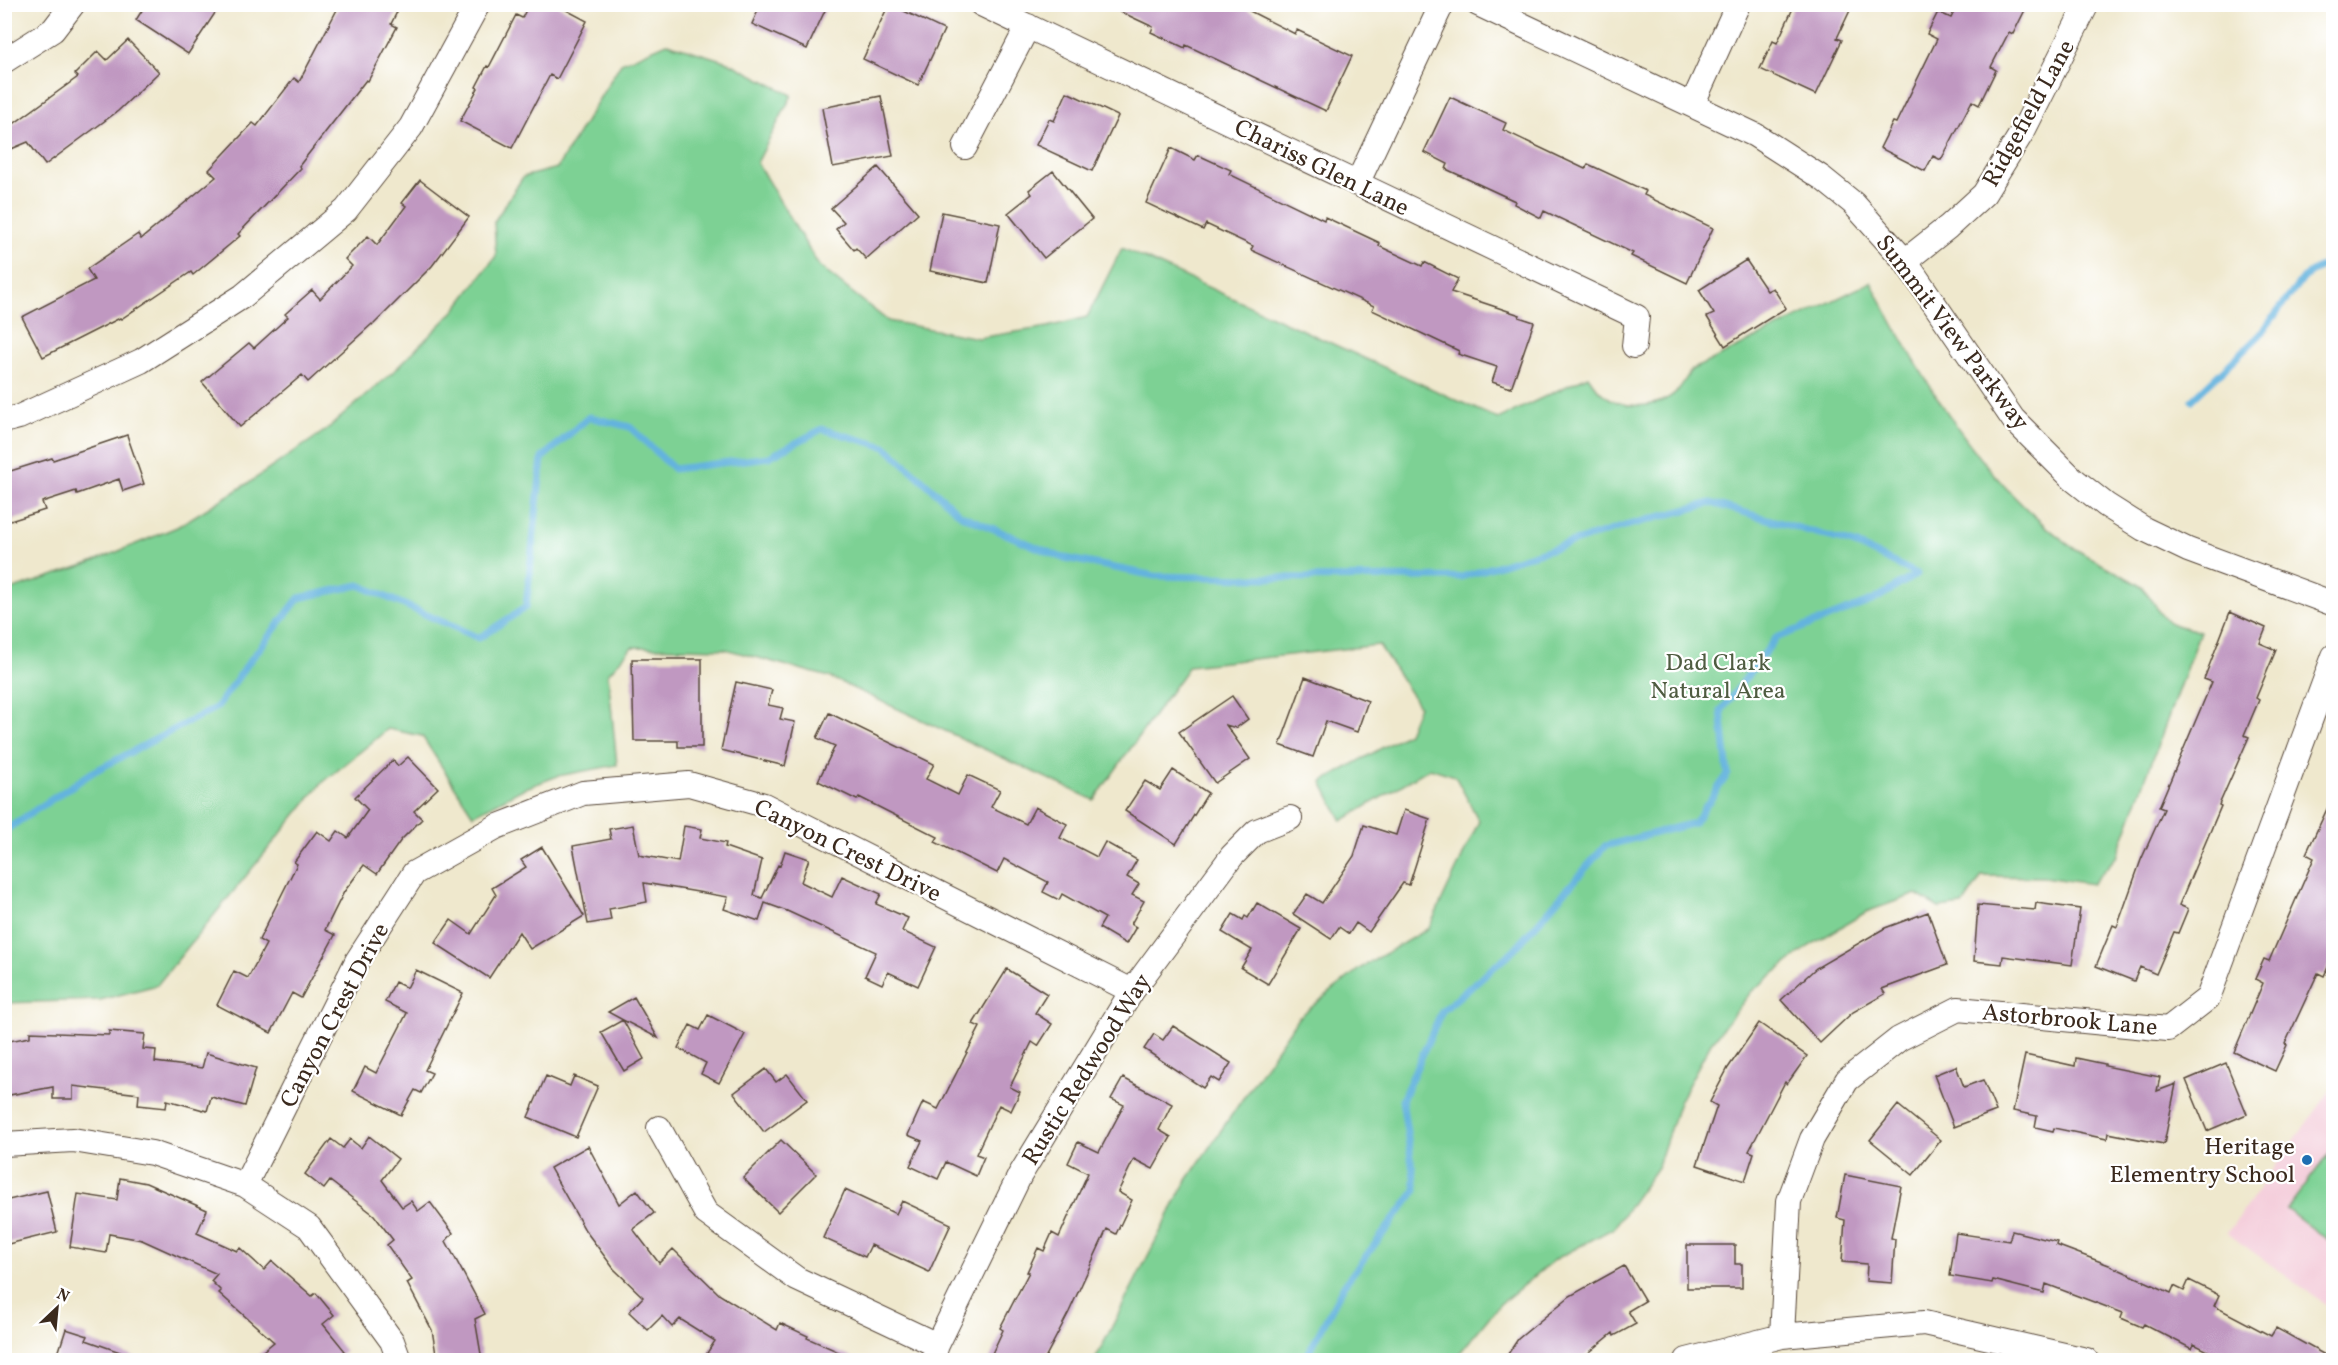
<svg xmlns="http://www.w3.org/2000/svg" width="2338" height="1365" font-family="Vollkorn,serif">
  <rect width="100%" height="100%" fill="#fff"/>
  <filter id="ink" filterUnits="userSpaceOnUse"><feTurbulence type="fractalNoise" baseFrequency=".0167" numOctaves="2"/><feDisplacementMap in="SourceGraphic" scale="12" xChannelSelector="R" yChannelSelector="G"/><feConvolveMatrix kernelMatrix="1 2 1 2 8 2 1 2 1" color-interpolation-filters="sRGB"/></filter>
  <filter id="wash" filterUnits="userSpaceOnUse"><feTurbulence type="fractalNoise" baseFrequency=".008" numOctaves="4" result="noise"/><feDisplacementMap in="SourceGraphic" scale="24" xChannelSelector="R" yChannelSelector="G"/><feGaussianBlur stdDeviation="1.35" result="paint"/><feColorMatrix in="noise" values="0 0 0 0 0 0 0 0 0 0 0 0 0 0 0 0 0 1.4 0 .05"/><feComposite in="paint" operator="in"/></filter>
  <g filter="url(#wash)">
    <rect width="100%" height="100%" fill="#efe8cd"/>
    <path fill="#f4cfdc" d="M 2333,1087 L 2333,1310 L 2227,1233 Z"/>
    <path fill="#7dd194" stroke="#5c7e59" stroke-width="1.5" d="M 667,43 L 728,62 L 792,95 L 757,163 L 819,266 L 888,321 L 978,338 L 1048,327 L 1087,317 L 1122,248 L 1498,419 L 1588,376 C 1592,382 1597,390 1603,394 C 1623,411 1660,409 1678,390 C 1683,384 1687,377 1691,370 L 1871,282 C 1920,376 1985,487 2074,548 C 2094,561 2116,571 2137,584 C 2151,592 2156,612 2169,622 C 2177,627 2191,629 2200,631 L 2117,856 L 2092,884 L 2044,877 L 1982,876 L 1963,905 L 1939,908 L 1916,894 L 1866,912 L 1806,948 L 1751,992 L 1711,1043 L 1679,1102 L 1658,1166 L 1614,1228 L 1556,1259 L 1500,1304 L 1454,1360 L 1095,1360 L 1185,1183 L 1298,1018 L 1359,969 L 1429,928 L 1479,821 L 1455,776 L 1430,768 L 1342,821 L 1322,782 L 1408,733 L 1419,706 L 1379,645 L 1189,666 L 1094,800 L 829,677 L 725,649 L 632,647 L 608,674 L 617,765 L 558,776 L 523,789 L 473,815 L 422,736 L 388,729 L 321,784 L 157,985 L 100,1000 L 5,1003 L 5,592 L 90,563 L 177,527 L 250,482 L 326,430 L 395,370 L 455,310 L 496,256 L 494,222 L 523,177 L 557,168 L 621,63 Z
      M 2333,1148 L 2333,1244 L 2287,1209 Z"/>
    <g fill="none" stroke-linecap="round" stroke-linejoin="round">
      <path stroke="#64b3de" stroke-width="7" d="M 2192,400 L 2260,335 L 2304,277 L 2334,258
        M 4,831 L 93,772 L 217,707 L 249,662 L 299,598 L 359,585 L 479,638 L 526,607 L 542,458 L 589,417 L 630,427 L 674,469 L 769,457 L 822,429 L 886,447 L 961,515 L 1060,557 L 1155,576 L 1256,578 L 1461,577 L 1625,526 L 1711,503 L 1855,544 L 1917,574
        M 1305,1360 L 1344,1285 L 1416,1190 L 1402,1100 L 1442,1011 L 1514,950 L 1605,846 L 1694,823 L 1728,774 L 1721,711 L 1776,638 L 1874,600 L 1917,574"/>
    </g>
    <g id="blocks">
      <path fill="#c098c1" d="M 146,4 L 221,4 L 188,54 L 136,20 Z
        M 340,4 L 401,4 L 391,24 L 397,27 L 368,81 L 366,80 L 299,166 L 301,168 L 238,234 L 240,236 L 193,275 L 191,272 L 121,319 L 120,318 L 43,357 L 22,317 L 94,280 L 87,269 L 138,234 L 141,239 L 216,177 L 209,170 L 253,123 L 257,126 L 294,78 L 299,82 Z
        M 529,4 L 555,4 L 587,21 L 557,79 L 550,75 L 512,148 L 460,121 L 478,88 L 476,87 L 487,66 L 489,67 L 516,15 L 522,18 Z
        M 761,4 L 828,4 L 807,49 L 752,24 Z
        M 889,4 L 944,30 L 918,85 L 863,59 Z
        M 1104,4 L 1236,4 L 1295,34 L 1297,30 L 1352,56 L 1326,111 L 1186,45 L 1185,48 L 1151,32 L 1153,27 Z
        M 1795,4 L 1853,4 L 1837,38 L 1842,40 L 1816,95 L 1760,69 L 1773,41 L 1777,43 Z
        M 1958,4 L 2028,4 L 2013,34 L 2009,32 L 1991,67 L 1996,70 L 1979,105 L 1972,101 L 1941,160 L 1933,156 L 1925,171 L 1880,148 L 1893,122 L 1896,123 L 1937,39 L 1927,34 L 1938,12 L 1951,18 Z
        M 128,40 L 159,72 L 118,111 L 45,165 L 28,142 L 4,152 L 4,131 L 78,77 L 75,74 L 98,51 L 107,60 Z
        M 1067,92 L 1118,116 L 1092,171 L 1036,145 L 1049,119 L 1054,121 Z
        M 881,96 L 893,156 L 833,167 L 822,108 Z
        M 1450,97 L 1506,123 L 1503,130 L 1585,169 L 1588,164 L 1646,191 L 1644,195 L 1713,228 L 1687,283 L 1631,256 L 1633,253 L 1544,211 L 1541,218 L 1514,204 L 1515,201 L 1446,169 L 1448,164 L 1424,152 Z
        M 1171,148 L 1195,160 L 1198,155 L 1231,170 L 1229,174 L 1324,220 L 1325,217 L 1380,243 L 1379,246 L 1422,266 L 1424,262 L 1458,279 L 1451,292 L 1520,315 L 1519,317 L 1534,322 L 1511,388 L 1492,382 L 1497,367 L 1458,354 L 1459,351 L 1372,310 L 1374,306 L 1251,250 L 1253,246 L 1206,224 L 1203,230 L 1146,203 Z
        M 878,167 L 918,213 L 866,259 L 856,248 L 854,250 L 836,229 L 844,222 L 831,208 Z
        M 1053,171 L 1092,219 L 1044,258 L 1008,213 L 1032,194 L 1029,190 Z
        M 420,180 L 469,217 L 432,266 L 373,325 L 372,324 L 308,382 L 302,375 L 240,427 L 202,382 L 249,343 L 254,348 L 288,317 L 285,314 L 312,290 L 320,299 L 352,266 L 345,259 L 368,236 L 377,245 L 406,206 L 402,203 Z
        M 942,212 L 1000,224 L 988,283 L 930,271 Z
        M 1746,260 L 1767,291 L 1773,288 L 1786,308 L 1725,346 L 1707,317 L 1714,314 L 1699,290 Z
        M 127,435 L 144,484 L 123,491 L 119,479 L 77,494 L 76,491 L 42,502 L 45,510 L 4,523 L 4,473 L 52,458 L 53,460 Z
        M 2230,612 L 2266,628 L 2260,643 L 2276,650 L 2256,698 L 2259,700 L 2244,735 L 2249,737 L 2219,805 L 2221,806 L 2179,905 L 2188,909 L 2178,933 L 2174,932 L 2156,974 L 2140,967 L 2134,981 L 2096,966 L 2113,925 L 2117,927 L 2141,860 L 2164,809 L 2159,807 L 2212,682 L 2204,679 Z
        M 632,659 L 702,659 L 702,747 L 678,747 L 678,741 L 634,741 Z
        M 1305,677 L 1368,701 L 1357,732 L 1326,721 L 1313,757 L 1280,745 Z
        M 736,682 L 772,690 L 768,705 L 783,708 L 780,719 L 795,722 L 785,766 L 721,750 Z
        M 1232,696 L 1248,719 L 1236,728 L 1226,725 L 1250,759 L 1215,783 L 1179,732 Z
        M 829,713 L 934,764 L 926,779 L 958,795 L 968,775 L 1000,790 L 991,807 L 1026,824 L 1035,807 L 1067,824 L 1060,838 L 1097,857 L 1105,842 L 1137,860 L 1127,877 L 1139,884 L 1132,895 L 1144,901 L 1131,924 L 1136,927 L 1126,944 L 1099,928 L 1105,918 L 1062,894 L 1059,900 L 1043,892 L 1048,882 L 1004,859 L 997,873 L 935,842 L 938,837 L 859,797 L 857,800 L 818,781 L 835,746 L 817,738 Z
        M 408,757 L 438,788 L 414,811 L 422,819 L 401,840 L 377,874 L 364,865 L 344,892 L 325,930 L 335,935 L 301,998 L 292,993 L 271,1033 L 217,1005 L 234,971 L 248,978 L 266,944 L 259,940 L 297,864 L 294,862 L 317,831 L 331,841 L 338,831 L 348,838 L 368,810 L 355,797 L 393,760 L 398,766 Z
        M 1173,770 L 1208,793 L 1176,844 L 1125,811 L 1145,781 L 1160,790 Z
        M 2334,794 L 2334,954 L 2324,976 L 2318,973 L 2285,1044 L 2287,1045 L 2275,1071 L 2234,1052 L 2263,983 L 2255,979 L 2264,959 L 2269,961 L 2293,906 L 2314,858 L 2306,854 Z
        M 1404,810 L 1430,819 L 1409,885 L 1403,883 L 1369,932 L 1356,923 L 1349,934 L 1339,927 L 1331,939 L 1293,914 L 1307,894 L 1322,903 L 1354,856 L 1364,825 L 1396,835 Z
        M 633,825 L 639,855 L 678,862 L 684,826 L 702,829 L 700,838 L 726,843 L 725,847 L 762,860 L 754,895 L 762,898 L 778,865 L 780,866 L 785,851 L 809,859 L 801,882 L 832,897 L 842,876 L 881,894 L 876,904 L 908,918 L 902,931 L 936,947 L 918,986 L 888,972 L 882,984 L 865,976 L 876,952 L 787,911 L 765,903 L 759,921 L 724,909 L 728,897 L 644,883 L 647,902 L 609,909 L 611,920 L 588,924 L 573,846 L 611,839 L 609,829 Z
        M 542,847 L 584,916 L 530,949 L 519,932 L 489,978 L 435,943 L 451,920 L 471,934 L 496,895 L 492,888 L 526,867 L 521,860 Z
        M 1257,903 L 1301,929 L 1268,984 L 1241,968 L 1252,950 L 1222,932 L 1233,914 L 1243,920 L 1245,916 L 1248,918 Z
        M 2036,903 L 2080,909 L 2072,965 L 2003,956 L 2002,964 L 1974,961 L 1978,905 L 2035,910 Z
        M 1928,912 L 1947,965 L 1882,989 L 1885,994 L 1853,1012 L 1820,1043 L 1781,1000 L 1816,968 L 1885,928 Z
        M 1007,969 L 1047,994 L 1035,1013 L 1052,1024 L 1038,1046 L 1032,1042 L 1010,1087 L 1020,1092 L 1011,1111 L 999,1105 L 976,1154 L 984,1157 L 976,1176 L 946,1162 L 938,1179 L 910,1166 L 922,1141 L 908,1135 L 923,1102 L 938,1109 L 980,1027 L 973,1024 Z
        M 416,970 L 463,993 L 425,1070 L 432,1073 L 421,1093 L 415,1090 L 401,1115 L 353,1091 L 365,1067 L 376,1073 L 407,1013 L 385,1002 L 395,982 L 407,988 Z
        M 634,997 L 658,1038 L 623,1020 L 644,1059 L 624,1071 L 601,1032 L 623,1020 L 608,1012 Z
        M 708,1015 L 745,1034 L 719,1083 L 701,1074 L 706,1063 L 678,1048 L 690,1025 L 700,1030 Z
        M 1759,1023 L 1807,1056 L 1787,1084 L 1785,1082 L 1749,1151 L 1754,1153 L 1745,1181 L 1697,1165 L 1717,1106 L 1710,1102 L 1728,1068 Z
        M 1173,1026 L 1231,1063 L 1219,1082 L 1211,1077 L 1203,1088 L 1144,1049 L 1154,1034 L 1163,1040 Z
        M 109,1031 L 145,1034 L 143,1049 L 156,1050 L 155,1062 L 202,1068 L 206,1053 L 256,1068 L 245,1106 L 211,1097 L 207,1111 L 167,1100 L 166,1108 L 138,1105 L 139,1094 L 73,1086 L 73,1099 L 53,1099 L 53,1087 L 4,1096 L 4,1042 L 30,1037 L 30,1032 L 109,1035 Z
        M 2025,1055 L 2075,1066 L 2076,1058 L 2105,1064 L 2105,1066 L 2160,1077 L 2157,1091 L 2176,1084 L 2164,1144 L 2108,1133 L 2107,1139 L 2054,1128 L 2053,1131 L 2035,1127 L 2037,1116 L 2013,1111 Z
        M 2226,1063 L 2247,1114 L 2207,1131 L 2186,1080 Z
        M 1956,1066 L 1964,1087 L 1983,1080 L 1996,1111 L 1954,1127 L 1934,1075 Z
        M 766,1069 L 776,1082 L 787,1074 L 807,1100 L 764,1132 L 734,1093 Z
        M 546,1076 L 570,1086 L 574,1076 L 598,1086 L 576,1137 L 528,1117 Z
        M 1123,1078 L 1172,1104 L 1159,1130 L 1171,1137 L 1153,1169 L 1134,1159 L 1118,1192 L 1132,1200 L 1116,1234 L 1107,1229 L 1069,1312 L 1044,1360 L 989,1360 L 1003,1330 L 1000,1328 L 1029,1272 L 1027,1272 L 1038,1248 L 1044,1251 L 1052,1233 L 1059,1237 L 1088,1173 L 1068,1163 L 1078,1142 L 1099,1152 L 1124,1105 L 1111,1099 Z
        M 1898,1105 L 1941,1140 L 1913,1175 L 1870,1140 Z
        M 369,1136 L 398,1159 L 382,1180 L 402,1207 L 411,1201 L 418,1211 L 430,1202 L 453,1233 L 446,1241 L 485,1314 L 475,1319 L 482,1360 L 437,1360 L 432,1330 L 407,1283 L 412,1280 L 387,1245 L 393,1240 L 374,1215 L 330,1181 L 324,1189 L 305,1174 L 331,1139 L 343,1148 L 350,1139 L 361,1148 Z
        M 781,1140 L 816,1174 L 778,1212 L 743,1178 Z
        M 588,1146 L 619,1204 L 637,1190 L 654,1213 L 633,1229 L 659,1263 L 673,1249 L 720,1295 L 777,1330 L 780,1323 L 808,1336 L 807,1338 L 857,1360 L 719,1360 L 707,1353 L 715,1341 L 680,1319 L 672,1327 L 662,1316 L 648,1330 L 629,1312 L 643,1297 L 614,1269 L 585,1230 L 550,1168 Z
        M 1845,1175 L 1901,1186 L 1891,1238 L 1895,1239 L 1892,1283 L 1866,1281 L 1867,1264 L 1842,1262 L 1845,1220 L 1837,1218 Z
        M 120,1178 L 146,1183 L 207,1210 L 197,1233 L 237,1251 L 240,1248 L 264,1270 L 272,1261 L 312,1296 L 316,1293 L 334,1315 L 323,1324 L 345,1351 L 333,1360 L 252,1360 L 274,1342 L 219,1293 L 221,1291 L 211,1281 L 217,1274 L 142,1240 L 109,1234 L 106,1253 L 70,1247 L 78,1194 L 117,1200 Z
        M 845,1190 L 896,1214 L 902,1201 L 951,1224 L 929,1272 L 871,1245 L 865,1257 L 823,1238 Z
        M 47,1191 L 57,1232 L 4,1245 L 4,1201 Z
        M 2012,1231 L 2057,1242 L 2056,1245 L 2109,1265 L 2171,1293 L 2174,1286 L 2184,1291 L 2189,1280 L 2219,1295 L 2214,1306 L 2271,1336 L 2276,1328 L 2334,1360 L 2226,1360 L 2194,1344 L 2192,1349 L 2144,1324 L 2142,1327 L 2121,1318 L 2123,1313 L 2046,1284 L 2044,1293 L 1993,1280 L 1992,1283 L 1950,1276 L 1956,1233 L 2009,1241 Z
        M 1687,1245 L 1735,1245 L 1735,1264 L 1742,1264 L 1742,1288 L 1687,1288 Z
        M 1624,1266 L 1645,1301 L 1628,1311 L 1636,1324 L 1614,1336 L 1613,1333 L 1580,1360 L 1504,1360 L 1518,1339 L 1570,1296 Z
        M 66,1329 L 88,1336 L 86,1340 L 137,1358 L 137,1360 L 56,1360 Z"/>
    </g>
  </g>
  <g filter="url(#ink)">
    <use href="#blocks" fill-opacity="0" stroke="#564638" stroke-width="1.5"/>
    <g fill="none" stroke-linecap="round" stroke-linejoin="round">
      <g stroke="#564638" stroke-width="26">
        <path id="minor" d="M 981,4 L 1637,317 L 1634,346
          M 1478,4 L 1755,135 L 1822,178 L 1853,203 L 1905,261 L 2013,419 L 2073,479 L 2106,505 L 2144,529 L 2188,550 L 2334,604
          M 4,61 L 53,30 L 73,4
          M 1692,105 L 1738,4
          M 965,147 L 1028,26
          M 1357,184 L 1442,4
          M 1905,261 L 1948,227 L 1984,194 L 2023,131 L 2087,4
          M 4,421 L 19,417 L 141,361 L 243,296 L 346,210 L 411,127 L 478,4
          M 659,1128 L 706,1213 L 797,1279 L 937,1345
          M 4,1144 L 73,1140 L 152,1153 L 245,1185 L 309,1227 L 392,1341 L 399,1360
          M 245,1185 L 357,961 L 414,873 L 496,827 L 583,793 L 689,784 L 764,805 L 1132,991
          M 1782,1336 L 1789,1201 L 1812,1139 L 1847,1080 L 1899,1039 L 1958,1009 L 2168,1029 L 2208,998 L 2334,656
          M 932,1360 L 937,1345 L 1020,1175 L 1132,991 L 1232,856 L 1257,831 L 1290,818
          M 1687,1360 L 1782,1336 L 1924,1323 L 2086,1360"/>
      </g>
      <use href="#minor" stroke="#fff" stroke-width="24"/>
    </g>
  </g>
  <circle fill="#1f6fb2" stroke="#fff" stroke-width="2" cx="2307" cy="1160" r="6"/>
  <g text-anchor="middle" stroke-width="4.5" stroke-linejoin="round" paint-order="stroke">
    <g font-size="24" fill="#3b2a1e" stroke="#fff">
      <text transform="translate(2028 113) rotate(-61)" y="8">Ridgefield Lane</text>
      <text transform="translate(1322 167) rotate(26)" y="8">Chariss Glen Lane</text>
      <text transform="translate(1953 332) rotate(53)" y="8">Summit View Parkway</text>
      <text transform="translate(848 850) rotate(26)" y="8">Canyon Crest Drive</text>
      <text transform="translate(334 1015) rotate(-62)" y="8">Canyon Crest Drive</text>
      <text transform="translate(2070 1019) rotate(5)" y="8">Astorbrook Lane</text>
      <text transform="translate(1086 1069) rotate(-58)" y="8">Rustic Redwood Way</text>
    </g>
    <g font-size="24" fill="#4f5c41" stroke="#fff">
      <text x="1718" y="670">Dad Clark<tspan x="1718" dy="28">Natural Area</tspan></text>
    </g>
    <g font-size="24" fill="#3b2a1e" stroke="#fff" text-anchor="end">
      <text x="2295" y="1154">Heritage<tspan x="2295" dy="28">Elementry School</tspan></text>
    </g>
  </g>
  <rect width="2338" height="1365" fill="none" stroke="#fff" stroke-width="24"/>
  <g transform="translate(57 1308) rotate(26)" stroke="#ffffff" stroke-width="4.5" paint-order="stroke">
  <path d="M0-4.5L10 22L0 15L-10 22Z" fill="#3b2a1e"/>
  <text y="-9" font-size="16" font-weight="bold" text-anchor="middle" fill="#3b2a1e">N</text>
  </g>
</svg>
